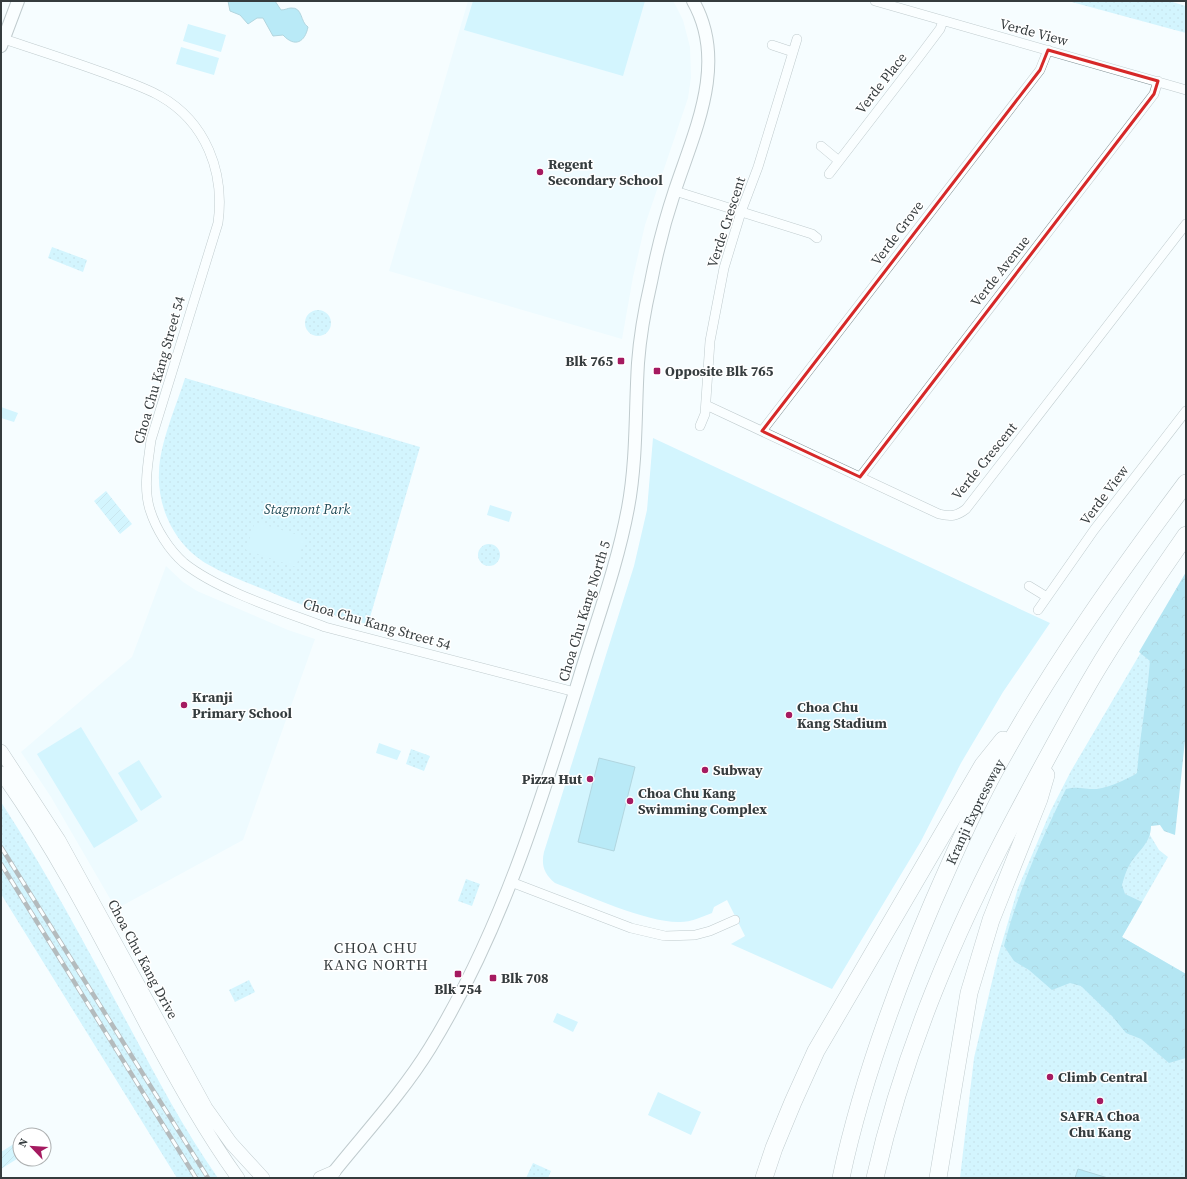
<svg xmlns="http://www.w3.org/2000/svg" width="1187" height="1179" font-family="'Source Serif 4',serif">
  <defs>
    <pattern id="grass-dots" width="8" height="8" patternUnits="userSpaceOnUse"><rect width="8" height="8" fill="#a9eafd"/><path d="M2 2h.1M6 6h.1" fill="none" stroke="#92cada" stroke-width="1.8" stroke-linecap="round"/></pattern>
    <pattern id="forest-crowns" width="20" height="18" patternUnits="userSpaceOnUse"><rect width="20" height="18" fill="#65c9e4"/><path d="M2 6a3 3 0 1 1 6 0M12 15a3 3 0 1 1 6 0" fill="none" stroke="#54a4ba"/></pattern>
    <pattern id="garden-furrows" width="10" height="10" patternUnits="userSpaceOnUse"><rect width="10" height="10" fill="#a9eafd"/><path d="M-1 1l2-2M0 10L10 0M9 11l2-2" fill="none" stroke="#92cada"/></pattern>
  </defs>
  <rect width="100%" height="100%" fill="#f6fdff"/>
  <path fill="#e4f8ff" d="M 468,1 L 673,1 L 676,6 L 683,20 L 690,47 L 691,77 L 688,98 L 645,225 L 633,277 L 622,339 L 389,271 Z
    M 166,566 L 183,582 L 197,591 L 288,630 L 315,639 L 243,840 L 116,909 L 51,797 L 21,752 L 132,657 Z"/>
  <path fill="url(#grass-dots)" d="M 1068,1 L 1169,1 L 1186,6 L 1186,33 Z
    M 52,247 L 87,260 L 83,272 L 48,258 Z
    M305 323a13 13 0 1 1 26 0a13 13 0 1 1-26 0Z
    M 185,378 L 420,447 L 368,624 C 334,617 300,605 268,591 C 248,583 228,576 209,565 C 176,547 157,509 159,472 C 160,442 176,407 185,378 Z
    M478 555a11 11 0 1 1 22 0a11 11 0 1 1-22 0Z
    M 1157,625 L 1149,797 L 1150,835 L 1159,850 L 1168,857 L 1122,937 L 1186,974 L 1186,1178 L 960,1178 L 974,1058 L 998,956 L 1018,888 L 1051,810 L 1071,771 Z
    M 411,749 L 430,756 L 424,771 L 406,764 Z
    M 1,802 C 48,874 88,950 129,1026 C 157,1078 184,1130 218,1178 L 177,1178 L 1,894 Z
    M 466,879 L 480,884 L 472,906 L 458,901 Z
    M 249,980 L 255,992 L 235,1002 L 229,990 Z
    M 533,1163 L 551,1171 L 548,1178 L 526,1178 Z"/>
  <path fill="url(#forest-crowns)" d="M 1186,572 L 1186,731 L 1175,835 L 1164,831 L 1160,825 L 1151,826 C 1151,843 1138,851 1130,864 C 1126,870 1124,878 1122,885 L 1125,894 L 1142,902 L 1122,937 L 1186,974 L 1186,1058 L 1169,1063 L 1141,1039 L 1126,1033 L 1112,1016 L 1081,986 L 1070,983 L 1052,990 L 1029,970 L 1014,961 L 1004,946 C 1018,891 1041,840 1066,789 C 1077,786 1084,789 1095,789 C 1106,789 1128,779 1137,773 C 1140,735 1147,699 1150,661 L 1139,652 Z"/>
  <path fill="url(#garden-furrows)" d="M 106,491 L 132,524 L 120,534 L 94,501 Z
    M 20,1140 L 20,1157 L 1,1169 L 1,1152 Z"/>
  <path fill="#a9eafd" d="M 473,1 L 645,1 L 623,76 L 464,30 Z
    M 188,24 L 226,35 L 221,52 L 183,41 Z
    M 181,47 L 219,58 L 214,75 L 176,64 Z
    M 1,407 L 18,413 L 14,422 L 1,418 Z
    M 653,438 L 1050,623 L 1003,692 L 961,763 L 921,841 L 832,989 L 731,944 L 745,936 L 727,900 L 714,907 L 712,913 C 702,917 691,922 680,922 C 647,923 587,895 555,883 C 544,874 541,865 544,852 L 634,566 L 647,510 Z
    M 490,505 L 512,512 L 509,522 L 487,515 Z
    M 255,522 L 305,537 L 296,567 L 246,550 Z
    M 81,727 L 138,821 L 94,848 L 37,754 Z
    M 379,743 L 401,751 L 397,760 L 376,753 Z
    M 139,760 L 162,797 L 141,811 L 118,773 Z
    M 557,1013 L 578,1022 L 573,1032 L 553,1022 Z
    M 658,1092 L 701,1112 L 691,1135 L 648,1115 Z"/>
  <path fill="#6fd3ed" stroke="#5ea6b8" d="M 228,1 L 275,1 L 281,10 C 285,10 288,8 291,8 C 303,7 300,22 308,27 C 305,42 295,48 283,35 L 273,36 L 263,18 L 257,18 L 248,24 L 240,15 L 230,11 Z
    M 599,758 L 635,767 L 614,851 L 578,842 Z
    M 1078,1169 L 1108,1178 L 1075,1178 Z"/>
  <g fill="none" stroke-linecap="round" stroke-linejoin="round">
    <g stroke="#7f8f93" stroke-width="10">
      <path id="minor" d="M 875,1 L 1186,90
        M 1,38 C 37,50 72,61 107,74 C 125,81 144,87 160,96 C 206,122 225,172 218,223 L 151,440 C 148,463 143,488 150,510 C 156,529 169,550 184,563 C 219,591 283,611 325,627 L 575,692
        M 772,45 L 793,52
        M 821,146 L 839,161
        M 829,174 L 919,57 L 940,29 L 943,21
        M 675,191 L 812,234 L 817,238
        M 706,405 L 939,514 C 951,517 957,516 966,509 L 1186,224
        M 700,426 L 705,414 L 710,341 L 724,268 L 741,212 L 758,167 L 797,39
        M 762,431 L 1040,70 L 1048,50
        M 860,477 L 1154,94 L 1158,81
        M 1029,586 L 1047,597
        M 1038,610 L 1094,530 L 1186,411
        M 511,882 L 631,928 L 665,936 L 695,935 L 710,931 L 735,920"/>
    </g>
    <g stroke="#7f8f93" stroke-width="14">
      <path id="tertiary" d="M 1,46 L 18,1
        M 329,1178 C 363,1135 401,1095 430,1048 C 500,934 540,806 579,679 C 596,622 617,567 628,508 C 637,460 635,411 638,363 C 640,336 645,308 651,282 C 657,251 665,220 675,190 C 695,130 728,62 693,1"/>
    </g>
    <g stroke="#7f8f93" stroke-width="14">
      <path id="secondary" d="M 1,751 L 59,840 L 206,1108 L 231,1143 L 263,1178
        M 1,773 C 58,853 103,943 149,1030 C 177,1081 204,1131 238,1178
        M 320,1178 L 334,1172"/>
    </g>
    <g stroke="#7f8f93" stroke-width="18">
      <g id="motorway">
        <path d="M 764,1178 L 774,1148 L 793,1102 L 816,1051 L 983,765 L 1003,740"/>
        <path id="s1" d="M 841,1178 C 861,1083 895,991 933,902 C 955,852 977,801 1004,754 C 1057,659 1121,570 1186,483"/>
        <path d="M 875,1178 C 904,1050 955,931 1016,816 C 1042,767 1068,718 1096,671 C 1124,624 1155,580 1186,535"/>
        <path d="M 938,1178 L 969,993 L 991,920 L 1039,799 L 1046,775"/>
      </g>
    </g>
    <use href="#minor" stroke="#fff" stroke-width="9"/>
    <use href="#tertiary" stroke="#fff" stroke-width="12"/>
    <use href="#secondary" stroke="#fff" stroke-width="13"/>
    <use href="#motorway" stroke="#fff" stroke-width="17"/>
    <g stroke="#646b6d" stroke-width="4.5">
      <path id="rail" d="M 1,847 L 208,1178
        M 1,864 L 196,1178"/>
    </g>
    <use href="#rail" stroke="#fff" stroke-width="3" stroke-dasharray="9" stroke-linecap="butt"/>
  </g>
  <path d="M0 0H1187V1179H0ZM 1048,50 L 1158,81 L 1154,94 L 860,477 L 762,431 L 1040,70 Z" fill="#f6fdff" fill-opacity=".55" fill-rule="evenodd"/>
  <path fill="none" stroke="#d62828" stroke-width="3" stroke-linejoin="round" d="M 1048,50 L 1158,81 L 1154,94 L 860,477 L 762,431 L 1040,70 Z"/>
  <g fill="#a51a60" stroke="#fff" stroke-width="1.5">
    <circle cx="540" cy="172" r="4"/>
    <rect x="617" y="357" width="8" height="8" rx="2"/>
    <rect x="653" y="367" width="8" height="8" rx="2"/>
    <circle cx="184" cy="705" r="4"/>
    <circle cx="789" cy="715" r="4"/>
    <circle cx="705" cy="770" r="4"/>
    <circle cx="590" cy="779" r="4"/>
    <circle cx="630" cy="801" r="4"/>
    <rect x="454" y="970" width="8" height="8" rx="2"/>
    <rect x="489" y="974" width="8" height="8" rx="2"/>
    <circle cx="1050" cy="1077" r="4"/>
    <circle cx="1100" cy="1101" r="4"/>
  </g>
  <g text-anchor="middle" stroke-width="3" stroke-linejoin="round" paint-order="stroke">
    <g font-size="14" fill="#353c3e" stroke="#fff">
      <text transform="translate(1034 32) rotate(15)" y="5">Verde View</text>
      <text transform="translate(881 83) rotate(-52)" y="5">Verde Place</text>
      <text transform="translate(726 222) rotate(-72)" y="5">Verde Crescent</text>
      <text transform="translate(897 233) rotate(-53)" y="5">Verde Grove</text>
      <text transform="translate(1000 271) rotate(-52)" y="5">Verde Avenue</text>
      <text transform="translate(159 370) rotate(-74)" y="5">Choa Chu Kang Street 54</text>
      <text transform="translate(984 461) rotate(-51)" y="5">Verde Crescent</text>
      <text transform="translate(1104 495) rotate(-53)" y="5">Verde View</text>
      <text transform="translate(584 611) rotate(-73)" y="5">Choa Chu Kang North 5</text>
      <text transform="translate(377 624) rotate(16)" y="5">Choa Chu Kang Street 54</text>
      <text dy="5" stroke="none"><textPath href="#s1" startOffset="391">Kranji Expressway</textPath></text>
      <text transform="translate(143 959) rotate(62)" y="5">Choa Chu Kang Drive</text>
    </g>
    <g font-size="14" font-weight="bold" fill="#353c3e" stroke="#fff" text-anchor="start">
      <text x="548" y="169">Regent<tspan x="548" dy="16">Secondary School</tspan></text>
      <text x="613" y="366" text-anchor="end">Blk 765</text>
      <text x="665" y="376">Opposite Blk 765</text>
      <text x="192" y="702">Kranji<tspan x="192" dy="16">Primary School</tspan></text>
      <text x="797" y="712">Choa Chu<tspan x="797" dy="16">Kang Stadium</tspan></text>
      <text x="713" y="775">Subway</text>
      <text x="582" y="784" text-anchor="end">Pizza Hut</text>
      <text x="638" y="798">Choa Chu Kang<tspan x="638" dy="16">Swimming Complex</tspan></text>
      <text x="501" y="983">Blk 708</text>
      <text x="458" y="994" text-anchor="middle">Blk 754</text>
      <text x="1058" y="1082">Climb Central</text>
      <text x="1100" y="1121" text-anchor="middle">SAFRA Choa<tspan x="1100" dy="16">Chu Kang</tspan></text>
    </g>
    <g font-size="14" font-style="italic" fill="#204c58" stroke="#fff">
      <text x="307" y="514">Stagmont Park</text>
    </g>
    <g font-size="15" letter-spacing="1" fill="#353c3e" stroke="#fff">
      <text x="376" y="953">CHOA CHU<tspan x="376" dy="17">KANG NORTH</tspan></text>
    </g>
  </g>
  <rect width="1187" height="1179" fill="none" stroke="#353c3e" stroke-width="4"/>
  <g transform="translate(32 1147) rotate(295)"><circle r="19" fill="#ffffff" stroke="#aeb1b2"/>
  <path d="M0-3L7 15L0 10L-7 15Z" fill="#a51a60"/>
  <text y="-6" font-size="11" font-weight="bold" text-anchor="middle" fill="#353c3e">N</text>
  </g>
</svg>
